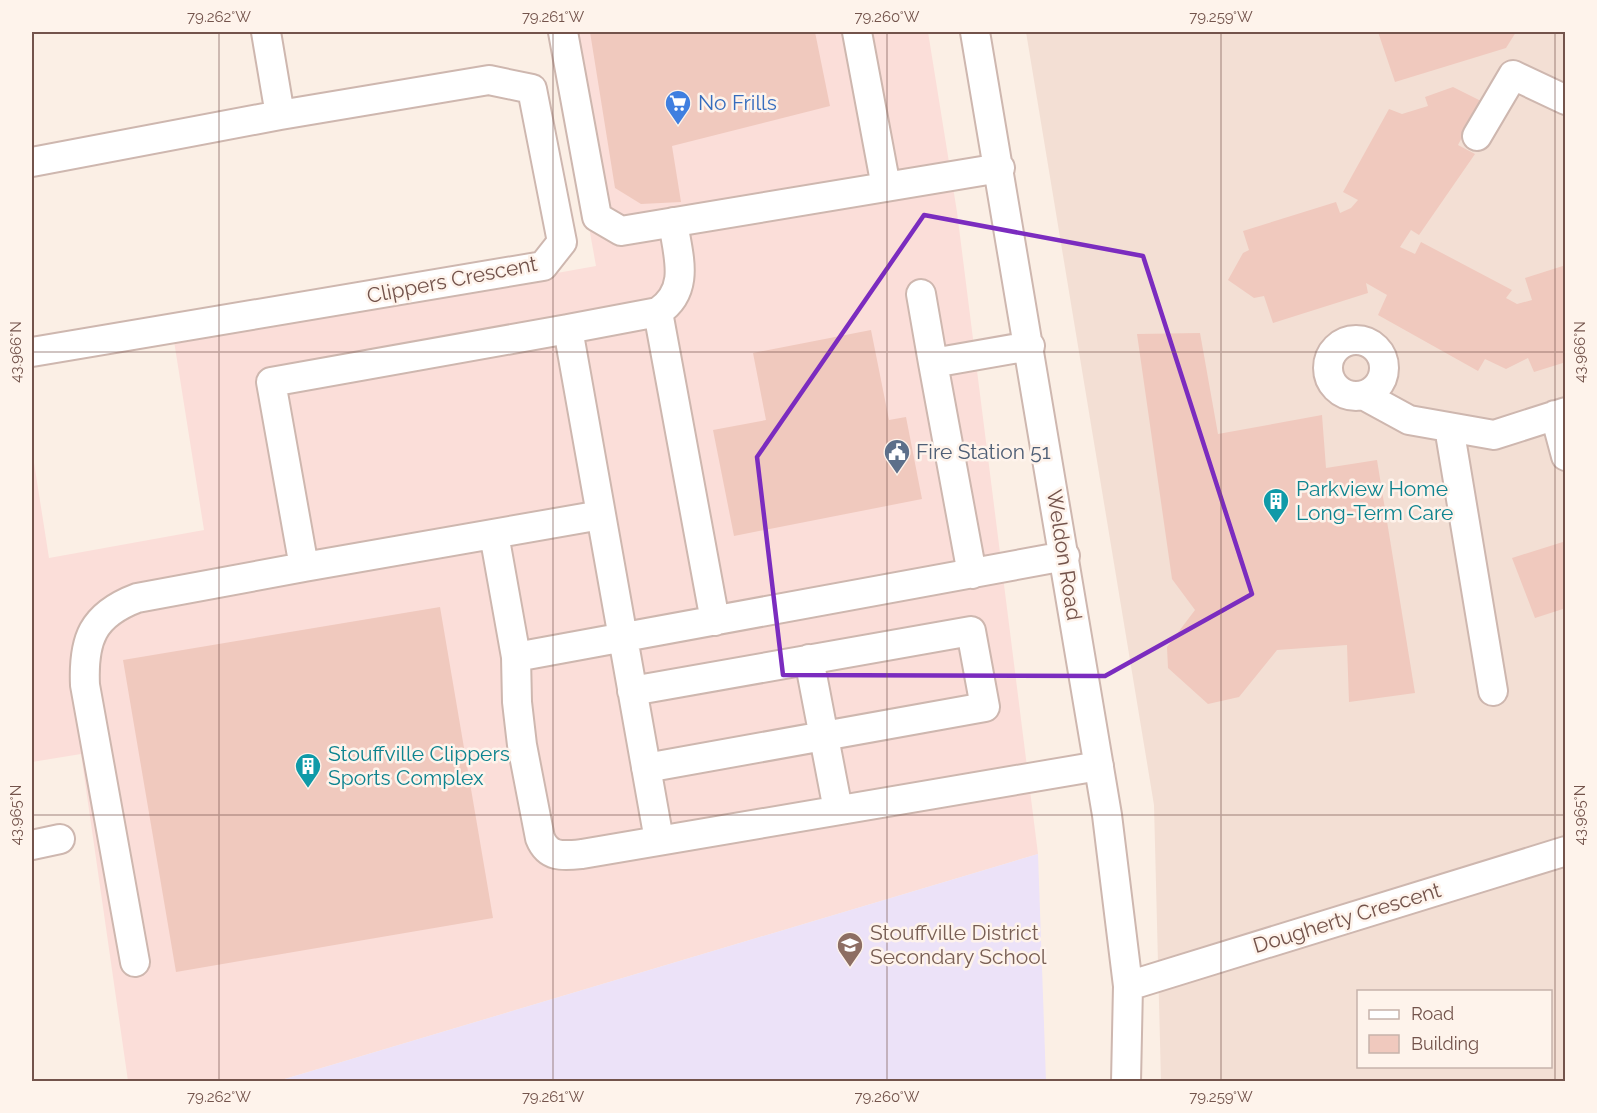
<svg xmlns="http://www.w3.org/2000/svg" width="1597" height="1113" font-family="Raleway,sans-serif">
  <rect width="100%" height="100%" fill="#fbefe5"/>
  <path fill="#f3dfd4" fill-rule="evenodd" d="M 1026,32 L 1565,32 L 1565,1081 L 1161,1081 L 1154,805 ZM 1358,992 L 1550,992 L 1550,1066 L 1358,1066 Z"/>
  <path fill="#fbded9" d="M 554,32 L 928,32 L 957,212 L 1038,854 L 278,1081 L 128,1081 L 81,754 L 32,762 L 32,450 L 49,558 L 204,530 L 174,341 L 596,266 Z"/>
  <path fill="#ece2f8" d="M 1038,854 L 1046,1081 L 278,1081 Z"/>
  <path fill="#f0c9be" d="M 590,32 L 815,32 L 830,106 L 672,146 L 681,202 L 641,204 L 615,188 Z
    M 1378,32 L 1516,32 L 1506,48 L 1395,82 Z
    M 1453,87 L 1481,101 L 1458,145 L 1475,154 L 1419,235 L 1411,230 L 1400,247 L 1415,254 L 1421,242 L 1512,290 L 1506,298 L 1517,304 L 1532,300 L 1525,278 L 1566,265 L 1566,362 L 1534,372 L 1528,358 L 1506,369 L 1485,359 L 1478,371 L 1378,315 L 1387,295 L 1366,283 L 1368,293 L 1273,323 L 1264,296 L 1254,298 L 1228,280 L 1243,253 L 1249,250 L 1243,231 L 1336,202 L 1340,213 L 1351,208 L 1358,200 L 1343,192 L 1389,109 L 1402,114 L 1428,106 L 1425,97 Z
    M 871,330 L 889,420 L 906,417 L 922,499 L 734,536 L 713,430 L 766,420 L 753,353 Z
    M 1200,333 L 1218,434 L 1322,415 L 1326,468 L 1377,460 L 1415,693 L 1349,702 L 1347,645 L 1277,650 L 1239,697 L 1208,704 L 1168,668 L 1167,647 L 1195,610 L 1172,579 L 1137,334 Z
    M 1566,541 L 1566,608 L 1535,618 L 1512,558 Z
    M 440,607 L 493,918 L 176,972 L 123,660 Z"/>
  <g fill="none" stroke-linecap="round" stroke-linejoin="round">
    <g stroke="#ceb7af" stroke-width="32">
      <path id="minor" d="M 266,32 L 280,115
        M 563,32 L 597,217 L 621,231 L 1000,168
        M 857,32 L 886,187
        M 975,32 L 1107,815 L 1128,986 L 1126,1082
        M 1477,136 L 1513,75 L 1566,100
        M 32,162 L 280,115 L 489,80 L 532,89 L 562,242 L 543,266 L 32,352
        M 921,294 L 933,363
        M 658,312 L 715,621
        M 568,329 L 658,312 C 691,290 678,256 673,222
        M1328 368a28 28 0 1 1 56 0a28 28 0 1 1-56 0Z
        M 1365,396 L 1409,420 L 1494,435 L 1566,412
        M 1555,415 L 1566,456
        M 1449,427 L 1493,691
        M 601,515 L 304,567 L 271,382 L 568,329 L 659,840
        M 494,534 L 516,657 L 517,702 L 522,745 L 540,838 C 548,858 563,856 582,854 L 1099,766
        M 972,574 L 933,363 L 1030,346
        M 516,657 L 1065,556
        M 809,659 L 838,810
        M 632,691 L 971,631 L 985,707 L 646,768
        M 32,845 L 60,839
        M 135,962 L 85,685 C 83,640 92,615 137,598 L 304,567
        M 1128,986 L 1566,851"/>
    </g>
    <use href="#minor" stroke="#fff" stroke-width="28"/>
  </g>
  <path fill="none" stroke="#7b2cbf" stroke-width="4.5" stroke-linejoin="round" d="M 924,215 L 1143,256 L 1252,594 L 1105,676 L 783,675 L 757,457 Z"/>
  <path fill="none" stroke="#73534b" stroke-width="1.5" stroke-opacity="0.45" d="M 219,32 L 219,1082M 553,32 L 553,1082M 887,32 L 887,1082M 1221,32 L 1221,1082M 1555,32 L 1555,1082M 32,352 L 1566,352M 32,815 L 1566,815"/>
  <defs>
    <g id="supermarket-pin" transform="scale(1.35)"><path d="M0 17L-7.5 6A9.5 9.5 0 1 1 7.5 6Z" fill="#3f7fe0" stroke="#fef3eb"/><path d="M-6-5.5h2.5l.6 2H6L4.5 2H-2.5L-4.4-4H-6ZM-1.5 3.2a1.3 1.3 0 1 0 .1 0ZM3 3.2a1.3 1.3 0 1 0 .1 0Z" fill="#fff"/></g>
    <g id="civic-pin" transform="scale(1.35)"><path d="M0 17L-7.5 6A9.5 9.5 0 1 1 7.5 6Z" fill="#5c6f8a" stroke="#fef3eb"/><path d="M-.6-6.5H3V-4.5H.6V-3L4-1V1h2V6H-6V1h2V-1L-.6-3ZM-1.2 2.5V6h2.4V2.5Z" fill="#fff"/></g>
    <g id="building-pin" transform="scale(1.35)"><path d="M0 17L-7.5 6A9.5 9.5 0 1 1 7.5 6Z" fill="#0f9aa8" stroke="#fef3eb"/><path d="M-4-6H4V6H1V3H-1V6H-4ZM-2.5-4.3h1.7v1.8h-1.7ZM.8-4.3h1.7v1.8H.8ZM-2.5-1h1.7V.8h-1.7ZM.8-1h1.7V.8H.8Z" fill="#fff"/></g>
    <g id="school-pin" transform="scale(1.35)"><path d="M0 17L-7.5 6A9.5 9.5 0 1 1 7.5 6Z" fill="#8d6e63" stroke="#fef3eb"/><path d="M0-5L7-2L0 1L-7-2ZM-4 1L0 2.5L4 1V4Q0 6-4 4Z" fill="#fff"/></g>
  </defs>
  <g fill-rule="evenodd">
    <use href="#supermarket-pin" x="678" y="103"/>
    <use href="#civic-pin" x="897" y="452"/>
    <use href="#building-pin" x="1276" y="501"/>
    <use href="#building-pin" x="308" y="766"/>
    <use href="#school-pin" x="850" y="945"/>
  </g>
  <g text-anchor="middle" stroke-width="5" stroke-linejoin="round" paint-order="stroke">
    <g font-size="21" fill="#366cbe" stroke="#fef3eb" text-anchor="start">
      <text x="698" y="110">No Frills</text>
    </g>
    <g font-size="21" fill="#73534b" stroke="#fef3eb">
      <text transform="translate(452 280) rotate(-11)" y="7">Clippers Crescent</text>
      <text transform="translate(1064 555) rotate(81)" y="7">Weldon Road</text>
      <text transform="translate(1347 918) rotate(-17)" y="7">Dougherty Crescent</text>
    </g>
    <g font-size="21" fill="#4e5e75" stroke="#fef3eb" text-anchor="start">
      <text x="916" y="459">Fire Station 51</text>
    </g>
    <g font-size="21" fill="#0d838f" stroke="#fef3eb" text-anchor="start">
      <text x="1296" y="496">Parkview Home<tspan x="1296" dy="24">Long-Term Care</tspan></text>
      <text x="328" y="761">Stouffville Clippers<tspan x="328" dy="24">Sports Complex</tspan></text>
    </g>
    <g font-size="21" fill="#785e54" stroke="#fef3eb" text-anchor="start">
      <text x="870" y="940">Stouffville District<tspan x="870" dy="24">Secondary School</tspan></text>
    </g>
  </g>
  <rect width="1597" height="1113" fill="none" stroke="#fef3eb" stroke-width="66"/>
  <rect x="1357" y="990" width="195" height="78" fill="#fef3eb" stroke="#c6b3ab" stroke-width="1.5"/>
  <rect x="1369" y="1010" width="30" height="9" fill="#ffffff" stroke="#c6b3ab" stroke-width="1.5"/>
  <text x="1411" y="1020" font-size="18" fill="#73534b">Road</text>
  <rect x="1369" y="1035" width="30" height="18" fill="#f0c9be" stroke="#c6b3ab" stroke-width="1.5"/>
  <text x="1411" y="1050" font-size="18" fill="#73534b">Building</text>
  <rect x="33" y="33" width="1531" height="1047" fill="none" stroke="#73534b" stroke-width="2"/>
  <g font-size="15" text-anchor="middle" fill="#73534b">
    <text x="219" y="22">79.262°W</text>
    <text x="553" y="22">79.261°W</text>
    <text x="887" y="22">79.260°W</text>
    <text x="1221" y="22">79.259°W</text>
    <text transform="translate(16 352) rotate(-90)" y="5">43.966°N</text>
    <text transform="translate(1580 352) rotate(-90)" y="5">43.966°N</text>
    <text transform="translate(16 815) rotate(-90)" y="5">43.965°N</text>
    <text transform="translate(1580 815) rotate(-90)" y="5">43.965°N</text>
    <text x="219" y="1102">79.262°W</text>
    <text x="553" y="1102">79.261°W</text>
    <text x="887" y="1102">79.260°W</text>
    <text x="1221" y="1102">79.259°W</text>
  </g>
</svg>
